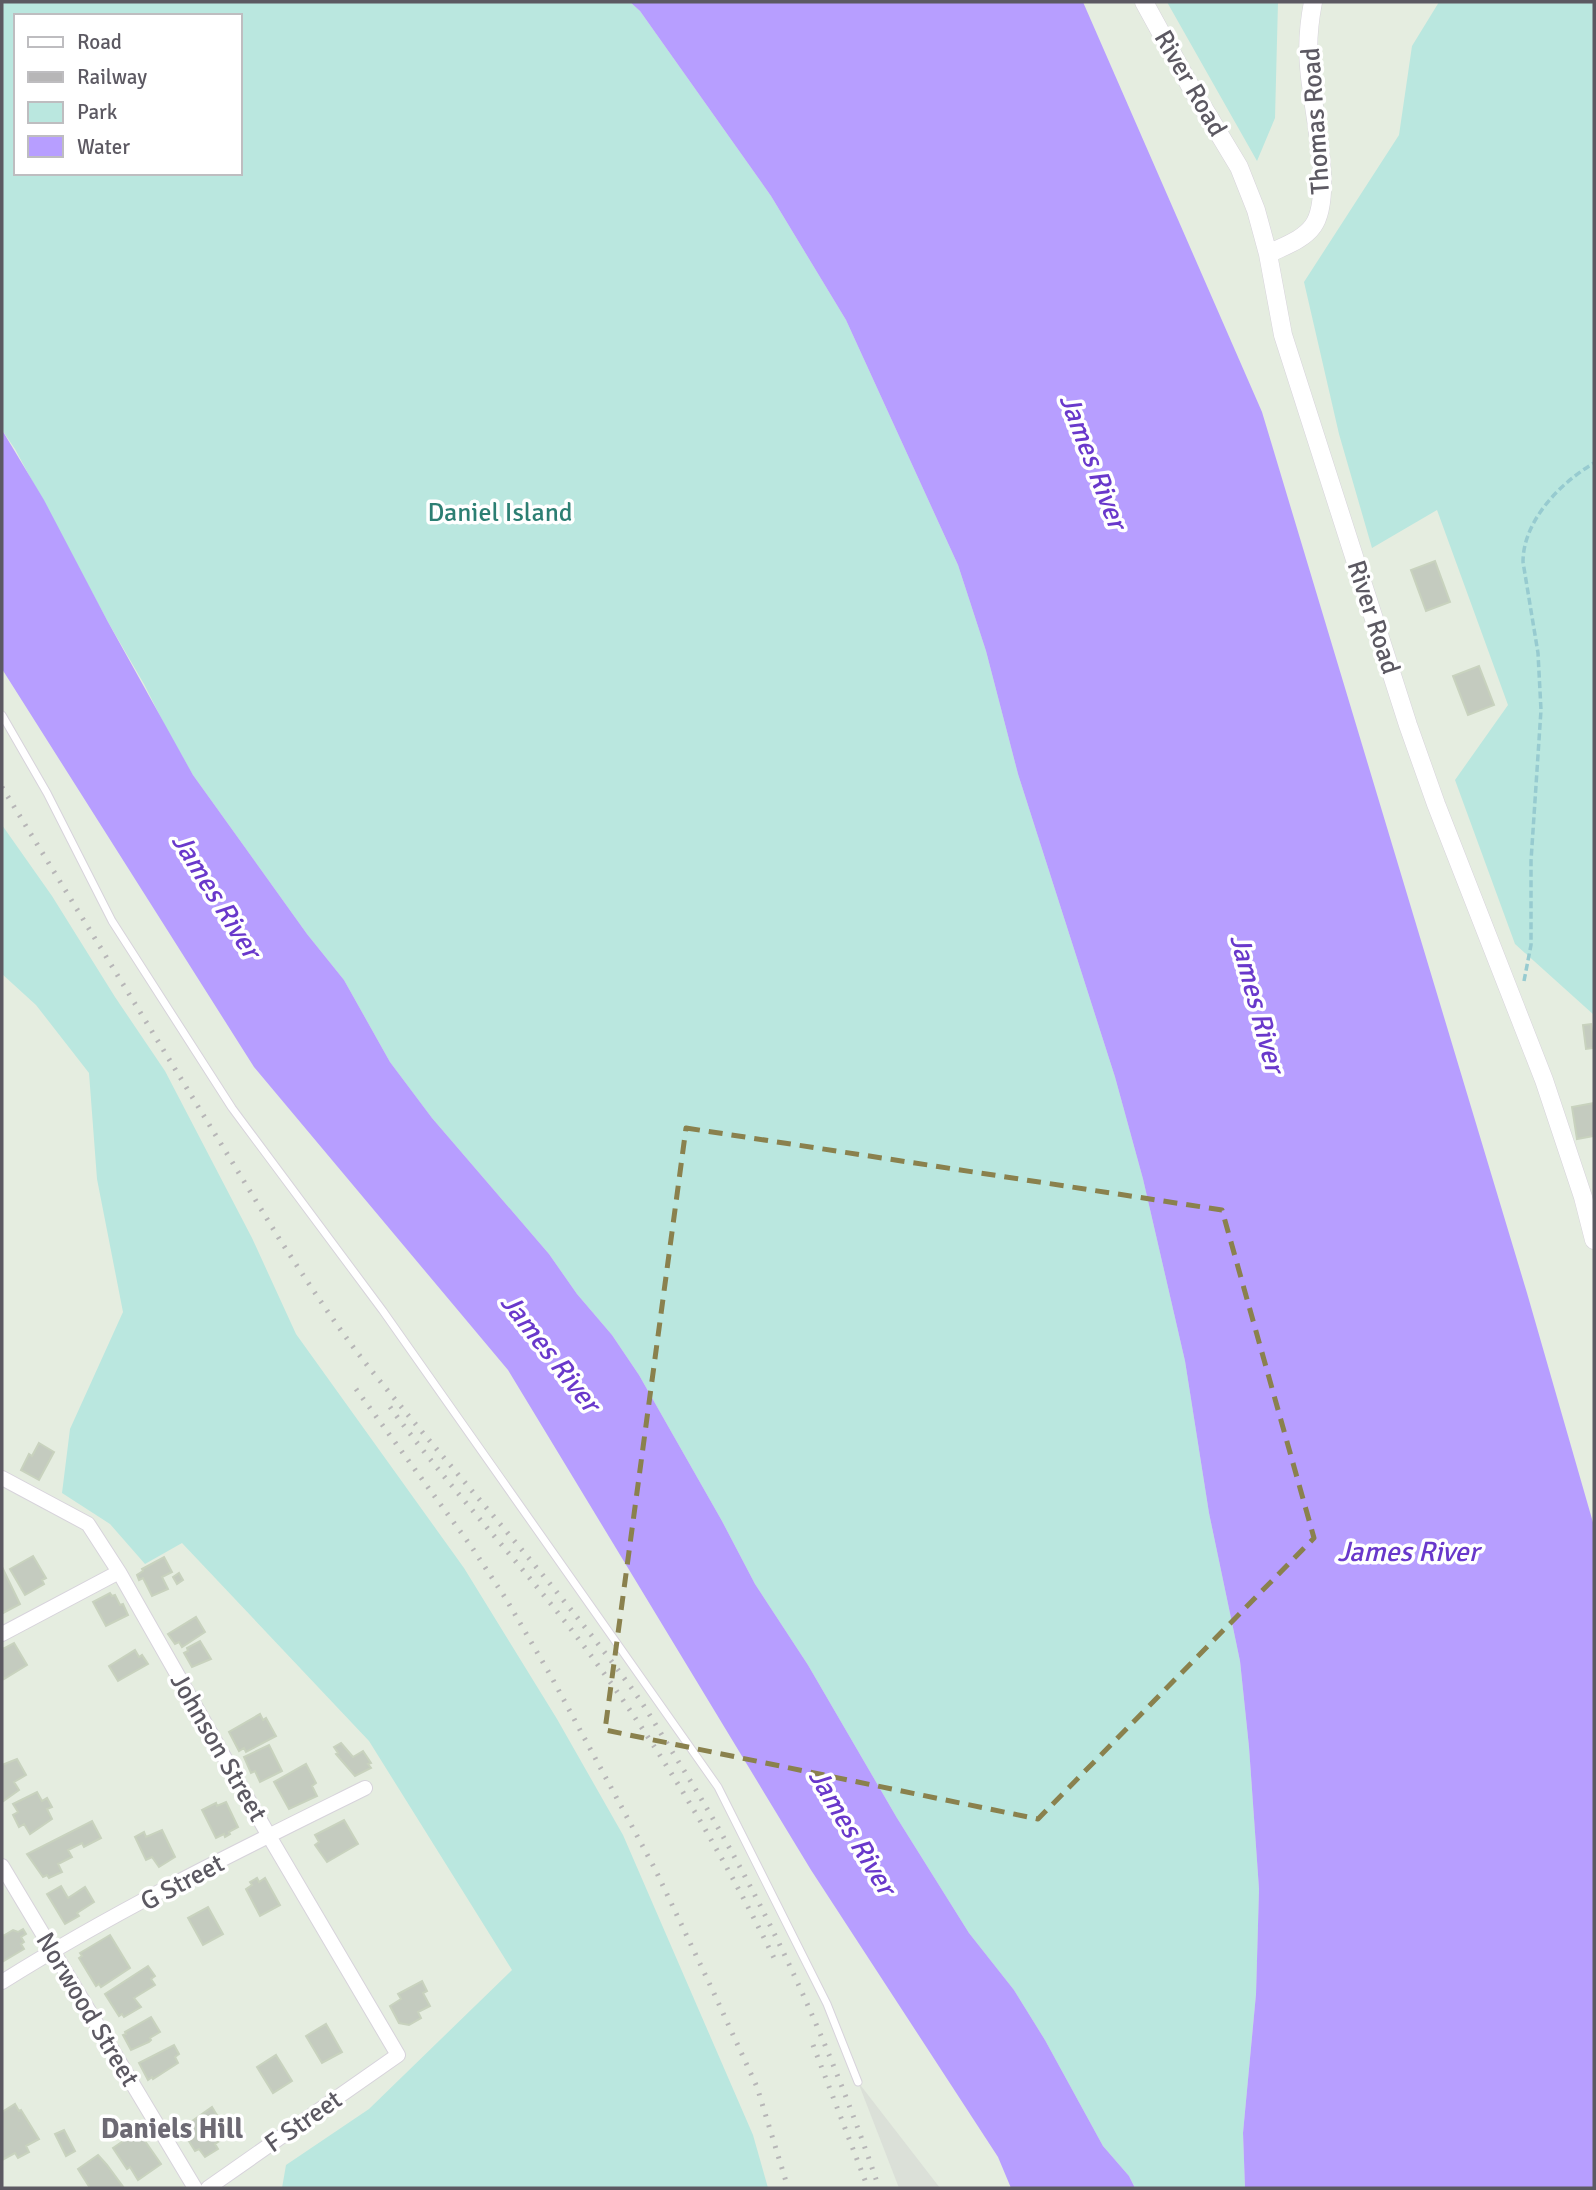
<svg xmlns="http://www.w3.org/2000/svg" width="1596" height="2190" font-family="Signika,sans-serif">
  <rect width="100%" height="100%" fill="#e5ede0"/>
  <path fill="#dbe0d8" d="M 858,2082 L 940,2188 L 899,2188 Z"/>
  <path fill="#bae7df" fill-rule="evenodd" d="M 2,2 L 630,2 L 640,11 L 771,196 L 846,320 L 958,565 L 986,651 L 1018,774 L 1115,1077 L 1143,1179 L 1185,1361 L 1209,1513 L 1240,1661 L 1249,1747 L 1259,1889 L 1256,1994 L 1243,2133 L 1245,2188 L 1135,2188 L 1129,2176 L 1103,2146 L 1045,2040 L 1014,1990 L 969,1933 L 897,1818 L 808,1665 L 755,1584 L 722,1521 L 639,1375 L 612,1335 L 577,1294 L 549,1254 L 432,1118 L 390,1062 L 344,980 L 307,934 L 193,775 L 166,728 L 144,684 L 108,622 L 15,449 L 2,430 ZM 16,16 L 240,16 L 240,173 L 16,173 Z
    M 1167,2 L 1278,2 L 1275,118 L 1257,161 Z
    M 1439,2 L 1594,2 L 1594,1015 L 1515,944 L 1455,780 L 1508,705 L 1437,510 L 1372,548 L 1339,434 L 1304,282 L 1399,135 L 1412,46 Z
    M 2,825 L 52,896 L 115,997 L 165,1071 L 252,1238 L 296,1334 L 464,1568 L 557,1719 L 623,1835 L 753,2135 L 768,2188 L 282,2188 L 286,2165 L 369,2109 L 512,1970 L 369,1741 L 182,1543 L 145,1564 L 110,1524 L 62,1493 L 70,1429 L 123,1312 L 97,1179 L 89,1073 L 36,1005 L 2,974 Z"/>
  <path fill="#b79eff" d="M 630,2 L 1083,2 L 1262,412 L 1527,1293 L 1594,1526 L 1594,2188 L 1245,2188 L 1243,2133 L 1256,1994 L 1259,1889 L 1249,1747 L 1240,1661 L 1209,1513 L 1185,1361 L 1143,1179 L 1115,1077 L 1018,774 L 986,651 L 958,565 L 846,320 L 771,196 L 640,11 Z
    M 2,430 L 44,500 L 108,622 L 193,775 L 307,934 L 344,980 L 390,1062 L 432,1118 L 549,1254 L 577,1294 L 612,1335 L 639,1375 L 722,1521 L 755,1584 L 808,1665 L 897,1818 L 969,1933 L 1014,1990 L 1045,2040 L 1103,2146 L 1129,2176 L 1135,2188 L 1011,2188 L 998,2157 L 811,1870 L 508,1370 L 254,1067 L 2,669 Z"/>
  <path fill="#c4cbbf" stroke="#c8d2be" stroke-width="2" d="M 1435,561 L 1450,602 L 1426,611 L 1411,570 Z
    M 1479,666 L 1494,705 L 1468,715 L 1453,676 Z
    M 1591,1024 L 1594,1048 L 1586,1049 L 1583,1025 Z
    M 1594,1103 L 1594,1136 L 1577,1139 L 1572,1107 Z
    M 39,1443 L 54,1452 L 39,1480 L 21,1470 L 29,1454 L 32,1456 Z
    M 33,1556 L 46,1578 L 42,1580 L 44,1584 L 25,1595 L 10,1569 Z
    M 164,1557 L 172,1572 L 162,1577 L 168,1589 L 152,1596 L 143,1578 L 139,1580 L 137,1575 L 143,1571 L 142,1569 Z
    M 2,1567 L 20,1604 L 3,1613 L 2,1610 Z
    M 179,1573 L 183,1580 L 177,1584 L 173,1577 Z
    M 110,1593 L 112,1596 L 115,1595 L 120,1605 L 123,1604 L 128,1615 L 106,1626 L 93,1602 Z
    M 196,1617 L 205,1632 L 182,1647 L 179,1642 L 175,1644 L 168,1634 Z
    M 200,1641 L 211,1659 L 192,1667 L 184,1653 L 188,1651 L 187,1648 Z
    M 14,1643 L 27,1665 L 4,1679 L 2,1675 L 2,1647 L 3,1649 Z
    M 135,1650 L 139,1657 L 142,1655 L 148,1664 L 118,1681 L 109,1666 Z
    M 260,1714 L 263,1720 L 266,1718 L 276,1736 L 246,1752 L 244,1748 L 239,1751 L 229,1732 Z
    M 341,1743 L 353,1757 L 363,1751 L 371,1763 L 368,1764 L 371,1768 L 355,1776 L 336,1754 L 338,1753 L 334,1747 Z
    M 269,1745 L 282,1771 L 260,1782 L 255,1771 L 251,1773 L 244,1757 Z
    M 17,1759 L 26,1775 L 14,1782 L 19,1790 L 2,1802 L 2,1765 Z
    M 306,1764 L 316,1783 L 312,1786 L 317,1796 L 289,1809 L 274,1782 Z
    M 37,1792 L 42,1801 L 47,1798 L 52,1807 L 47,1809 L 52,1819 L 30,1834 L 24,1824 L 19,1827 L 13,1815 L 18,1812 L 13,1804 Z
    M 226,1802 L 238,1827 L 229,1832 L 230,1834 L 225,1837 L 224,1834 L 216,1838 L 202,1810 L 216,1803 L 217,1806 Z
    M 344,1820 L 358,1844 L 327,1862 L 315,1845 L 319,1842 L 315,1835 Z
    M 92,1821 L 101,1838 L 84,1847 L 82,1843 L 68,1850 L 72,1857 L 58,1864 L 62,1872 L 49,1878 L 47,1875 L 43,1877 L 27,1854 Z
    M 162,1830 L 175,1857 L 159,1867 L 152,1857 L 146,1860 L 135,1837 L 144,1832 L 146,1837 Z
    M 257,1878 L 259,1882 L 265,1878 L 280,1905 L 260,1916 L 246,1889 L 252,1885 L 250,1882 Z
    M 61,1886 L 68,1898 L 85,1887 L 94,1902 L 77,1913 L 79,1916 L 65,1924 L 47,1894 Z
    M 208,1907 L 223,1934 L 203,1945 L 188,1918 Z
    M 23,1929 L 26,1934 L 21,1937 L 24,1942 L 21,1944 L 24,1949 L 2,1962 L 2,1933 L 3,1936 L 13,1930 L 18,1932 Z
    M 110,1935 L 130,1968 L 101,1987 L 99,1984 L 96,1986 L 79,1958 L 82,1956 L 80,1953 Z
    M 148,1966 L 155,1976 L 151,1979 L 155,1985 L 134,1998 L 141,2007 L 124,2017 L 122,2014 L 119,2016 L 105,1994 Z
    M 422,1981 L 427,1991 L 423,1993 L 430,2006 L 418,2012 L 421,2018 L 409,2025 L 399,2023 L 390,2006 L 401,1999 L 398,1994 Z
    M 151,2017 L 160,2032 L 150,2038 L 151,2040 L 149,2042 L 131,2050 L 123,2035 L 126,2034 L 125,2032 Z
    M 326,2024 L 342,2052 L 322,2063 L 306,2036 Z
    M 174,2045 L 179,2054 L 175,2057 L 178,2063 L 153,2079 L 152,2077 L 148,2080 L 139,2063 Z
    M 276,2055 L 292,2081 L 273,2093 L 257,2067 Z
    M 15,2104 L 19,2111 L 21,2110 L 39,2139 L 26,2146 L 29,2152 L 18,2158 L 15,2153 L 2,2160 L 2,2112 Z
    M 212,2107 L 229,2135 L 215,2144 L 218,2149 L 205,2157 L 199,2149 L 195,2151 L 185,2135 L 189,2133 L 185,2126 Z
    M 64,2130 L 75,2151 L 66,2156 L 55,2134 Z
    M 138,2131 L 161,2164 L 138,2180 L 130,2167 L 127,2169 L 113,2148 Z
    M 98,2155 L 107,2165 L 124,2188 L 90,2188 L 78,2169 Z"/>
  <g fill="none" stroke-linecap="round" stroke-linejoin="round">
    <g stroke="#d7d3db" stroke-width="9">
      <path id="service" d="M 2,715 L 47,793 L 112,921 L 232,1108 L 383,1311 L 718,1787 L 827,2004 L 858,2082"/>
    </g>
    <g stroke="#d7d3db" stroke-width="16">
      <path id="minor" d="M 2,1478 L 88,1524 L 119,1572 L 269,1836 L 398,2055 L 208,2188
        M 2,1634 L 119,1572
        M 2,1866 L 195,2188
        M 2,1982 C 118,1909 242,1849 365,1788"/>
    </g>
    <g stroke="#d7d3db" stroke-width="19">
      <path id="tertiary" d="M 1144,2 L 1189,84 L 1239,167 L 1256,210 L 1268,254 L 1283,335 L 1408,725 L 1436,804 L 1544,1080 L 1583,1197 L 1594,1240
        M 1268,254 C 1284,246 1303,240 1313,226 C 1335,195 1311,105 1309,66 C 1307,45 1309,23 1313,2"/>
    </g>
    <path stroke="#97cbd0" stroke-width="3.5" stroke-dasharray="7 3.5" stroke-linecap="butt" d="M 1524,981 L 1531,945 L 1531,861 L 1541,710 L 1538,653 L 1523,562 C 1523,521 1560,483 1594,463"/>
    <use href="#service" stroke="#fff" stroke-width="7"/>
    <use href="#minor" stroke="#fff" stroke-width="14"/>
    <use href="#tertiary" stroke="#fff" stroke-width="18"/>
    <path stroke="#b7b6b7" stroke-width="5" stroke-dasharray="2 9" stroke-linecap="butt" d="M 2,787 L 280,1240 C 309,1284 338,1329 371,1370 C 456,1475 547,1574 627,1682 C 644,1704 658,1729 673,1753 C 759,1888 828,2037 879,2188
      M 356,1389 L 471,1546 L 506,1599 L 552,1678 L 655,1869 L 712,1989 L 757,2087 L 788,2188
      M 390,1407 C 449,1488 519,1561 580,1641 C 656,1741 721,1850 776,1962
      M 813,2045 L 868,2188"/>
  </g>
  <path fill="none" stroke="#8a814d" stroke-width="5" stroke-dasharray="14 9" stroke-linejoin="round" d="M 686,1128 L 1222,1210 L 1314,1538 L 1038,1819 L 605,1730 Z"/>
  <g text-anchor="middle" stroke-width="7" stroke-linejoin="round" paint-order="stroke">
    <g font-size="26" fill="#5c5962" stroke="#fff">
      <text transform="translate(1191 83) rotate(60)" y="9">River Road</text>
      <text transform="translate(1315 121) rotate(-94)" y="9">Thomas Road</text>
      <text transform="translate(1374 617) rotate(72)" y="9">River Road</text>
      <text transform="translate(219 1747) rotate(60)" y="9">Johnson Street</text>
      <text transform="translate(182 1882) rotate(-28)" y="9">G Street</text>
      <text transform="translate(88 2009) rotate(59)" y="9">Norwood Street</text>
      <text transform="translate(303 2121) rotate(-35)" y="9">F Street</text>
    </g>
    <g font-size="26" fill="#2c7f73" stroke="#fff">
      <text x="500" y="521">Daniel Island</text>
    </g>
    <g font-size="28" font-style="italic" fill="#6938cb" stroke="#fff">
      <text transform="translate(1094 461) rotate(69)" y="10">James River</text>
      <text transform="translate(217 895) rotate(58)" y="10">James River</text>
      <text transform="translate(1258 1003) rotate(75)" y="10">James River</text>
      <text transform="translate(551 1352) rotate(52)" y="10">James River</text>
      <text x="1408" y="1561">James River</text>
      <text transform="translate(853 1831) rotate(59)" y="10">James River</text>
    </g>
    <g font-size="28" font-weight="bold" fill="#6d6a74" stroke="#fff">
      <text x="172" y="2138">Daniels Hill</text>
    </g>
  </g>
  <rect width="1596" height="2190" fill="none" stroke="#5c5962" stroke-width="7"/>
  <rect x="14" y="14" width="228" height="161" fill="#ffffff" stroke="#bebdc0" stroke-width="2"/>
  <rect x="28" y="37" width="35" height="10" fill="#ffffff" stroke="#bebdc0" stroke-width="2"/>
  <text x="77" y="49" font-size="21" fill="#5c5962">Road</text>
  <rect x="28" y="72" width="35" height="10" fill="#b7b6b7" stroke="#bebdc0" stroke-width="2"/>
  <text x="77" y="84" font-size="21" fill="#5c5962">Railway</text>
  <rect x="28" y="102" width="35" height="21" fill="#bae7df" stroke="#bebdc0" stroke-width="2"/>
  <text x="77" y="119" font-size="21" fill="#5c5962">Park</text>
  <rect x="28" y="136" width="35" height="21" fill="#b79eff" stroke="#bebdc0" stroke-width="2"/>
  <text x="77" y="154" font-size="21" fill="#5c5962">Water</text>
</svg>
